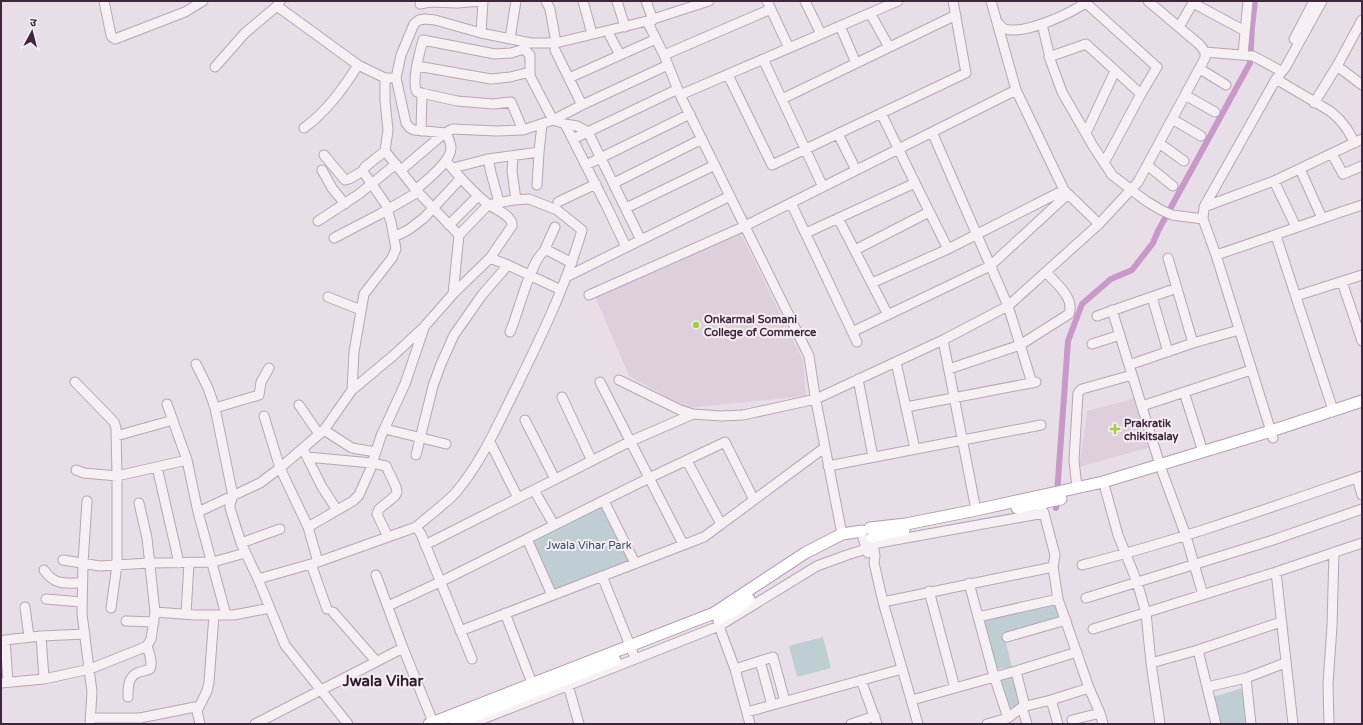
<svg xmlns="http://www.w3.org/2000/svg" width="1363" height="725" font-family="'Varela Round','Noto Sans Devanagari',sans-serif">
  <rect width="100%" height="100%" fill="#e8dee7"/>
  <path fill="#ddd0dc" d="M 737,226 L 803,360 L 806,396 L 687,408 L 629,376 L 594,294 Z
    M 1136,398 L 1151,447 L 1079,467 L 1087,411 Z"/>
  <path fill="#bfced2" d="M 604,501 L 635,563 L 552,595 L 527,539 Z
    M 1058,603 L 1062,618 L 1004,634 L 1012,667 L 995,669 L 983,620 Z
    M 823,637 L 831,668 L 797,677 L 789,646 Z
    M 1013,672 L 1022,705 L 1007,709 L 996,675 Z
    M 1243,688 L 1247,724 L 1217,724 L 1213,697 Z"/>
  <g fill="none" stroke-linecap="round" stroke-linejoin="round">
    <path stroke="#c798c8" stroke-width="6" d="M 1056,508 L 1068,341 L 1082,304 L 1111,279 L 1132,270 L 1153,243 L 1158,231 L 1250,63 L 1252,27 L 1255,1"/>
    <g stroke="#b5a7b4" stroke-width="11">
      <path id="minor" d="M 104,1 L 111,35 L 112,37 L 115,39 L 185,12 L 203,1
        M 546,1 L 550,9 L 556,43
        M 583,1 L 592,34
        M 617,1 L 625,27
        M 646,1 L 653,20
        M 767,1 L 789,48
        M 805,1 L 821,34
        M 991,1 L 1016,90
        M 1086,3 L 1157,67 L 1141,94
        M 1193,3 L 1245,31
        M 420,4 L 430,2 L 457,3 L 483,1
        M 277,6 L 358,65 L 385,78 L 390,78
        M 870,13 L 889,47
        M 647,21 L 664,55 L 680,95 L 809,356 L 815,396 L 842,534
        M 998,23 C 1000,25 1002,28 1005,29 C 1025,35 1072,13 1088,1
        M 1042,24 L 1051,62 L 1062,92 L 1093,146 L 1112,175 L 1146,201 L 1161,210 L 1172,215 L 1203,219
        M 840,26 L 856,63
        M 1179,27 L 1194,1
        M 481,33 L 483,1
        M 610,36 L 620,55
        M 510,38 L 516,1
        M 1294,39 L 1314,1
        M 555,50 L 582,105
        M 1205,52 L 1253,56 L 1279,70
        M 1243,54 L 1248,1
        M 664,55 L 771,9
        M 1049,57 L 1086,44 L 1141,94 L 1104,163
        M 763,59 L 823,187
        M 417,66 L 491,79 L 510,77 L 530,72
        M 1337,66 L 1362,85
        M 215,67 L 245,33 L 277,6 L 280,1
        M 1200,69 L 1226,85
        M 728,75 L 772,165 L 966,73 L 953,1
        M 385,78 L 385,101 L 388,130 L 385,151 L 416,190 L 459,235
        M 569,78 L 656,39
        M 1276,79 L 1330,111 L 1339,119 L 1347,129 L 1355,143
        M 680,95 L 898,1
        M 1185,95 L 1215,112
        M 782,99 L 956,15
        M 1314,103 L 1337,66 L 1362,20
        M 881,113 L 915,183
        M 1172,119 L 1201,136
        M 565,124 L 577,126 L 588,132 L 641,240
        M 304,128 C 327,111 343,89 358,65
        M 523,130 L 511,102 L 493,104 L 457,101 L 417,92 C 411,82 420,51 423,40 L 495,54 L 511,53 L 524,49 L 530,55 L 530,76 L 553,120 L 565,124 L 608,209 L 626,247
        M 421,131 L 422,93
        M 1086,133 L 1115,71
        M 838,134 L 856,170
        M 573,139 L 678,89
        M 1159,143 L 1184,161
        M 385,151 L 365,167 L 363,170 L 364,173 L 389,209
        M 1332,154 L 1343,174 L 1362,166
        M 324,155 L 345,180 L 349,179 L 363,171
        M 513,157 L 512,171 L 516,200
        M 488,159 L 491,173 L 499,202
        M 446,161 C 459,176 472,192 488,204 C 496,210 508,213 512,223 L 512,226 L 490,258 L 453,294
        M 586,165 L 690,114
        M 1147,165 L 1173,186
        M 453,168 L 488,159 L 539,152
        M 1300,169 L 1322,218
        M 322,170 L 332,188 L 345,204
        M 401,170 L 441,136 L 452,129 L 497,131 L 523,130 L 553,120 L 582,105 L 668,65
        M 1274,181 L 1296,227
        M 614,183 L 702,139
        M 537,185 L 539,152 L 542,124
        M 416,190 C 426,180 451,162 451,148 C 451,143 448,137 446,133 L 414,130 L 410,128 L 406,123 L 396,78 L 401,55 L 414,24 L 419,20 L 425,19 L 435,20 L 481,33 L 531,43 L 556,43 L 647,21 L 709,1
        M 558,202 L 596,184
        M 791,203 L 857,342
        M 1204,207 L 1274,181 L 1362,139
        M 626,208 L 715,165
        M 838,218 L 888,315
        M 318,221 L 359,194 L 396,164
        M 1099,224 L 1138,182 L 1205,58 L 1205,52 L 1200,45 L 1148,1
        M 449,225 L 478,196
        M 806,233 L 915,183 L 948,249 L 1058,193 L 1068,194
        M 1276,236 L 1333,410
        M 394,237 L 408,230 L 424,218 L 461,178
        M 334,238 L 380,214 L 418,192
        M 855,250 L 929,212
        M 544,251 L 555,227
        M 1216,255 C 1265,239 1313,221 1362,205
        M 490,258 L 508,265 L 561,290
        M 1168,258 L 1193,343 L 1239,330
        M 566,277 L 730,196
        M 1342,282 L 1362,341
        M 872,283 L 948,249
        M 589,295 L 745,226 L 1016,90 L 1064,190 L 1099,224 L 1008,306 L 932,132
        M 1296,296 L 1362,275
        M 328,297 L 361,310
        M 1152,297 L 1168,352
        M 1112,310 L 1160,465
        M 1097,316 L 1177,288
        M 510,332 C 517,318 532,253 547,250 L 572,263
        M 852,332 L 990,266 L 1068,194
        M 943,340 L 1008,306 L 1032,383
        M 1092,344 L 1120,335
        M 896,362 L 915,449
        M 196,364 L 208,388 L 215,408
        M 1129,365 L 1193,343
        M 269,368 L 261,382 L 259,395 L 215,408 L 233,496 L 230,504 L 230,508 L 241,543 L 258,579 L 285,645 L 348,724
        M 949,369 L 1020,345 L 1069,314 C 1075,297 1056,284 1046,272
        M 858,379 L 873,457
        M 619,380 L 680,410 L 693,414 L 721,416 L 743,415 L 816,399 L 943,340 L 976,510
        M 75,382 L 114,422 L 116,428 L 117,476 L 84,473 L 76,470
        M 600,382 L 683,544
        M 352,390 L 354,352 L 364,294 L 392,258 L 396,249 L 391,222 L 387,210
        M 1184,392 L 1203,452
        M 562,397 L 592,461
        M 167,404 L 187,460
        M 299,405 L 319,434
        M 1142,406 L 1251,370
        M 906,407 L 1036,382
        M 264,416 L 280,468 L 308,527 L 353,501 L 359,495 L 370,470 L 381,436 L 405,384 L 424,328
        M 525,420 L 555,479
        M 385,429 L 446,444
        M 324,430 L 352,448 L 376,452
        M 116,436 L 173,420
        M 1273,438 L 1216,255 L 1203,219 L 1204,207 L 1276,79 L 1285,68 L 1322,1
        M 490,442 L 518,498
        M 305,453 L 322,487 L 337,510
        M 416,455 L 433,386 L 441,364 L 454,335 L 482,295 L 508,265
        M 307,457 L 372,463 L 386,466 L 396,487 L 397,492 L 395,496 L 379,509 L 377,514 L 388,537
        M 687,461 L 721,524
        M 828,466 L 1041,425
        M 157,467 L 179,563
        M 1162,471 L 1186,536 L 1203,595
        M 1357,478 L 1362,495
        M 1077,488 L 1074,460 L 1078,393 L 1082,389 L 1132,375
        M 1105,488 L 1118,535 L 1137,582 L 1146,613 L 1151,663
        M 534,490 L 554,525
        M 87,501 L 83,563 L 82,614 L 92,692 L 90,724
        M 604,501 L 635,563
        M 139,503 L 147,538 L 155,612 L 195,615 L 234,615 L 270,608
        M 1039,504 L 1044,513 L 1055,555 L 1053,567 L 1058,599 L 1089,688 L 1100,713 L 1103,724
        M 198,512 L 226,615
        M 872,537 L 875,556 L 874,563 L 883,602 L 918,724
        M 863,538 L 868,553
        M 527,539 L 552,595
        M 241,543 L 280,529
        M 873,544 L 1044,513
        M 425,545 L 631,441 L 693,414
        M 63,560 L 100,566 L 149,563 L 213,562 L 245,553
        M 318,562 L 416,527
        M 311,564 L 327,609
        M 1082,565 C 1177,541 1269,508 1362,476
        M 44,570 C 55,586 65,583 82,583
        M 1276,572 L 1293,724
        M 376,575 L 403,648 L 433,722
        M 602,576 L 633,653
        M 258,579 L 318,562 L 308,527
        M 969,583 L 994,676 L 1008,718
        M 929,591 L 955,688
        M 1086,598 L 1270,541 L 1362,509
        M 46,599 L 82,602
        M 883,602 L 1053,567
        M 388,606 L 440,582 L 649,478 L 725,442 L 754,500
        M 25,607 L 29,637
        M 111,608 L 117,565 L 117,476 L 187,460 L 198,512 L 260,483 L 280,468 L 324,430 L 352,390 L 394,355 L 424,327 L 453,294 L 459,235 L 488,205 L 513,200 L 529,199 L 557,210 L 582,230 C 566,286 540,339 514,392 C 497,426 482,461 457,491 C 447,503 428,516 416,527 L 421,534 L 472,659
        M 333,612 L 376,661
        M 505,613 L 532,683
        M 186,614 L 189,563
        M 978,617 L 1058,599
        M 126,621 L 154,622
        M 718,621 L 719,626 L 735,669 L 750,724
        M 1093,629 L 1276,572 L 1362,543
        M 460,631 L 704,537 L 824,448
        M 41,636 L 44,679
        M 1007,637 L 1066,620
        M 760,661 L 772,705
        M 735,669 L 773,657 L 785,701
        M 1016,671 L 1025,707
        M 1246,678 L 1251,724
        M 861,680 L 877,724
        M 566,681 L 568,685 L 579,724
        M 8,682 L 5,640 L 41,636 L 85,634
        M 1,683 L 44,679 L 90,669 L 140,649 L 147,646 L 151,639 L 155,612
        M 1207,687 L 1246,678 L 1285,663
        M 128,697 C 128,688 128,677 137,673 C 141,671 146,671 150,669 C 153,661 149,653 147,646
        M 912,700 L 1016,671 L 1077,652
        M 1051,700 L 1058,724
        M 1022,707 L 1027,724
        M 747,712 L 902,669
        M 91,718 L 140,718 L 195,707
        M 1072,720 L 1100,713
        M 200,724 L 197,711 L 207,691 L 209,682 L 214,615
        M 255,724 L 403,648
        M 470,724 L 719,626 L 817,566 L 847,555 L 866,549
        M 851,724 L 875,716
        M 987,724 L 1008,718 L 1022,707 L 1051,700 L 1089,688
        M 1160,724 L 1151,663 L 1198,650
        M 1216,724 L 1198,650 L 1281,622
        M 1329,724 L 1328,684 L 1332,626 L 1334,552"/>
    </g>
    <g stroke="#b39db2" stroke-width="13">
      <path id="major" d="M 1017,508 L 1061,499
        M 870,528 L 906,524 L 976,510 L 1103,482 L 1271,431 L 1362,401
        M 872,537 L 904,530
        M 719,619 L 733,611 L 749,599
        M 429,724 L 714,613 L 805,553 L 842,534 L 862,531
        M 454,724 L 615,660"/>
    </g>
    <use href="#minor" stroke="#f6f0f5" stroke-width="9"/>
    <use href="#major" stroke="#fff" stroke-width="11"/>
  </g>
  <g fill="#a3cf41" stroke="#f5edf5" stroke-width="1.5">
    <circle cx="696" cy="325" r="4"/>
    <path d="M1113 423h4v4h4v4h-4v4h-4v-4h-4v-4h4z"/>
  </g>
  <g text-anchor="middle" stroke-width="4" stroke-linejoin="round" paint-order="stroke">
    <g font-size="11" font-weight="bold" fill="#3e273c" stroke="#f5edf5" text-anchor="start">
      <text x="704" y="323">Onkarmal Somani<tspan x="704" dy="13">College of Commerce</tspan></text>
      <text x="1124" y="427">Prakratik<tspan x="1124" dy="13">chikitsalay</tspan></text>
    </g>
    <g font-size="11" fill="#34505a" stroke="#f5edf5">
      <text x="589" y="549">Jwala Vihar Park</text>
    </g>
    <g font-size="15" font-weight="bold" fill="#2f192c" stroke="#f5edf5">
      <text x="383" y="686">Jwala Vihar</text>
    </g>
  </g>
  <rect width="1363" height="725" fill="none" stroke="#3e273c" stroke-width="4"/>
  <g transform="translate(32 32) rotate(7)" stroke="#f5edf5" stroke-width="3" paint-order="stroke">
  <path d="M0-3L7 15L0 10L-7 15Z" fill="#3e273c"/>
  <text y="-6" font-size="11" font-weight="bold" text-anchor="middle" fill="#3e273c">उ</text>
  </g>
</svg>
